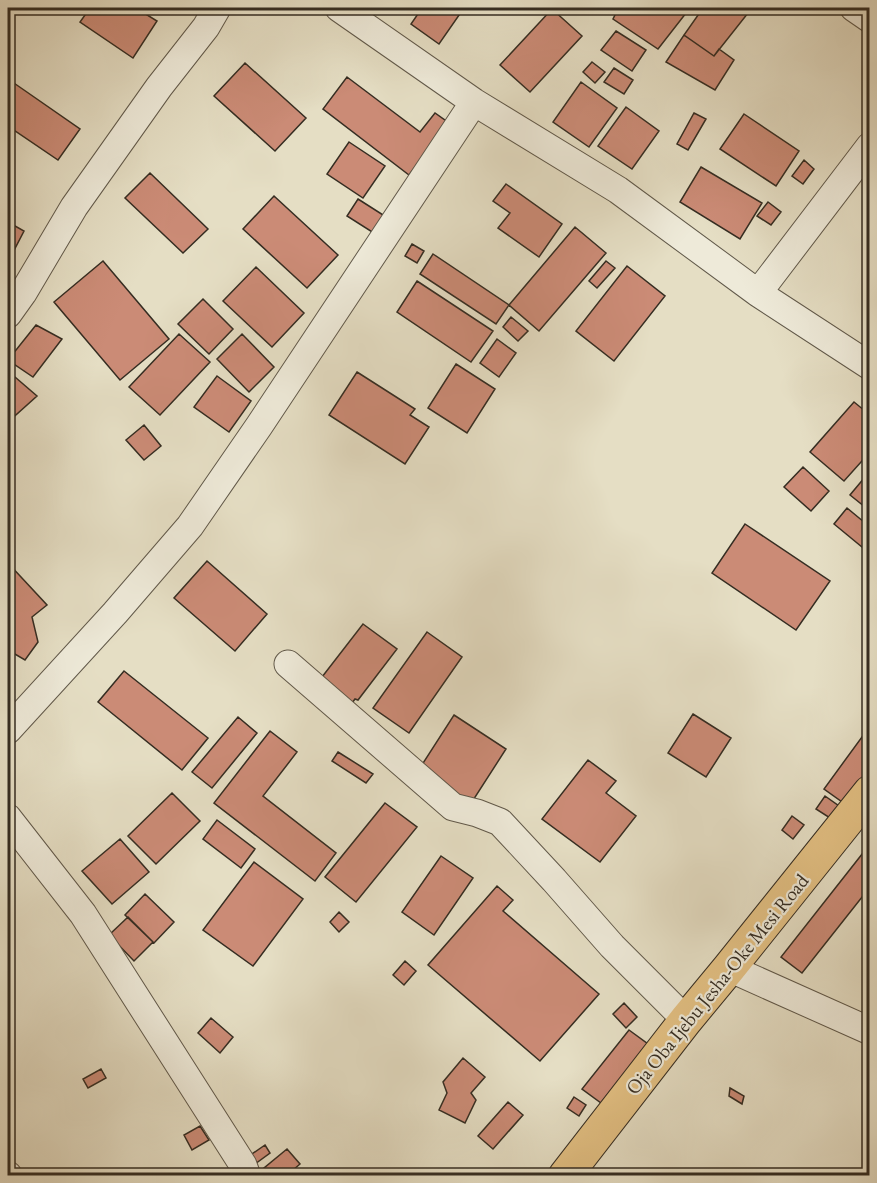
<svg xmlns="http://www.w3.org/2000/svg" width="877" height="1183" font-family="'EB Garamond',serif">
  <rect width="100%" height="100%" fill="#e5dec4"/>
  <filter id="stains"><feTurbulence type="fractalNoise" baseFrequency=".00333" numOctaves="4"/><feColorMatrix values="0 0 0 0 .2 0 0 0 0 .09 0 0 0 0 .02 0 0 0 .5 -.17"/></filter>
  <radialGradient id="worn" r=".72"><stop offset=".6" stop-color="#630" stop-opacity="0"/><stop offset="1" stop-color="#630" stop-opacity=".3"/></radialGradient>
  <path fill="#cb8b76" stroke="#352d22" stroke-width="1.5" d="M 90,8 L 136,8 L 157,21 L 133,58 L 80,22 Z
    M 422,8 L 464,8 L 439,44 L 411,24 Z
    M 626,8 L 690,8 L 658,49 L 613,19 L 617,11 L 621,14 Z
    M 703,8 L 752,8 L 714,56 L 684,35 Z
    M 552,9 L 582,36 L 530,92 L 500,65 Z
    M 616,31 L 646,50 L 632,71 L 601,50 Z
    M 684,35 L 714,56 L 719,49 L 734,60 L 715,90 L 666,62 Z
    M 592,62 L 605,72 L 595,83 L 583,72 Z
    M 245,63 L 306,118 L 275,151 L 214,96 Z
    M 614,68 L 633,80 L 624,94 L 604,82 Z
    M 347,77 L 420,132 L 435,113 L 449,123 L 409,175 L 323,109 Z
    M 11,81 L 80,129 L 58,160 L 8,126 L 8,86 Z
    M 581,82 L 617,108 L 589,147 L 553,122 Z
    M 626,107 L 659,131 L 632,169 L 598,146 Z
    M 694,113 L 706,119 L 688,150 L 677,144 Z
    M 744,114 L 799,151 L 776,186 L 720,149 Z
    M 349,142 L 385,166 L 363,198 L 327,174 Z
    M 804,160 L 814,169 L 803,184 L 792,176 Z
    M 701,167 L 762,203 L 740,239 L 680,202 Z
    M 150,173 L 208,229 L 183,253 L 125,198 Z
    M 506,184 L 562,224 L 539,257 L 498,228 L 510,213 L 493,201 Z
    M 274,196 L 338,255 L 307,288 L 243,229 Z
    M 358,199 L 391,220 L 380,237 L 347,216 Z
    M 768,202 L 781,212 L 771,225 L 757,216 Z
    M 8,222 L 24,231 L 8,262 Z
    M 575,227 L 606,253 L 539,331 L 509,305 Z
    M 412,244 L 424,251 L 417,263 L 405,256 Z
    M 433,254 L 509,305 L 496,324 L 420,274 Z
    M 103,261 L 169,339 L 120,380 L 54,302 Z
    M 606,261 L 615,268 L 597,288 L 589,281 Z
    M 627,266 L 665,296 L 614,361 L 576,331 Z
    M 256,267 L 304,313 L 272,347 L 223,301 Z
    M 417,281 L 493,331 L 471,362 L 397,312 Z
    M 203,299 L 233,329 L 209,354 L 178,324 Z
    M 511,317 L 528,331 L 518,341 L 503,327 Z
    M 36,325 L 62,339 L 33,377 L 8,360 Z
    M 179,334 L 210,362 L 160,415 L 129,387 Z
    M 242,334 L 274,367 L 249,392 L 217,359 Z
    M 497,339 L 516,353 L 499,377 L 480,363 Z
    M 456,364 L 495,389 L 467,433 L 428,408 Z
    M 8,371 L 37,396 L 8,422 Z
    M 357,372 L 415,409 L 410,415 L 429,427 L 405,464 L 329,415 Z
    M 217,376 L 251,401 L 229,432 L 194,407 Z
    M 854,402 L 870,415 L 870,452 L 844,481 L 810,452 Z
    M 144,425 L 161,446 L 144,460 L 126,440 Z
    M 803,467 L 829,491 L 811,511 L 784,487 Z
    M 870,471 L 870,511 L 850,495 Z
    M 847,508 L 870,527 L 870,539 L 862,547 L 834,524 Z
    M 745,524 L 830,581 L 796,630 L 712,573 Z
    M 207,561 L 267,614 L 235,651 L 174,598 Z
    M 8,563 L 47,605 L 32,617 L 38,642 L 25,660 L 8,650 Z
    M 363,624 L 397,649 L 358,700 L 355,699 L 349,707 L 322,677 Z
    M 427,632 L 462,657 L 409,733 L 373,708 Z
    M 124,671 L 208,738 L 182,770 L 98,702 Z
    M 693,714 L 731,738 L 706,777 L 668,753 Z
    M 454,715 L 506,749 L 470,805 L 418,771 Z
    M 238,717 L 257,733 L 212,788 L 192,772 Z
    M 870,726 L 870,770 L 845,804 L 824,789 Z
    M 270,731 L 297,752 L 263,796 L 336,853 L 315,881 L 214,803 Z
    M 338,752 L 373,774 L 366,783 L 332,761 Z
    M 588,760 L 616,781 L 606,793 L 636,816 L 600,862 L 542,819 Z
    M 172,793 L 200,821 L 156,864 L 128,836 Z
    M 825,796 L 839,806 L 830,818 L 816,809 Z
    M 385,803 L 417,827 L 356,902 L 325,877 Z
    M 792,816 L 804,825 L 793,839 L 782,830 Z
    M 217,820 L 255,849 L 241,868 L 203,839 Z
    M 120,839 L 149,872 L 112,904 L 82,871 Z
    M 870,844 L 870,887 L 802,973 L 781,957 Z
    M 441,856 L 473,878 L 434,935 L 402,912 Z
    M 254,862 L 303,899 L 253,966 L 203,930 Z
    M 497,886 L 513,900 L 503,911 L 599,994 L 540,1061 L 428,965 Z
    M 145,894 L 174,922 L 154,943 L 125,915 Z
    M 339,912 L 349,922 L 339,932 L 330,922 Z
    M 128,917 L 153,942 L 134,961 L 109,935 Z
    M 405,961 L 416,971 L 404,985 L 393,975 Z
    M 624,1003 L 637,1017 L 626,1028 L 613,1014 Z
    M 211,1018 L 233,1037 L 220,1053 L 198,1033 Z
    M 629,1030 L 648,1044 L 601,1103 L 582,1089 Z
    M 463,1058 L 485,1077 L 471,1093 L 476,1100 L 465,1123 L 439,1110 L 447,1093 L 443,1082 Z
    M 101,1069 L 106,1078 L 88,1088 L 83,1079 Z
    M 730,1088 L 744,1096 L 742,1104 L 729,1096 Z
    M 574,1097 L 586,1105 L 579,1116 L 567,1108 Z
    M 508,1102 L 523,1115 L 493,1149 L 478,1136 Z
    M 200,1126 L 209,1140 L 192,1150 L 184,1135 Z
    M 265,1145 L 270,1153 L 255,1164 L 249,1156 Z
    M 287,1149 L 300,1164 L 286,1176 L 260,1176 L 258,1173 Z"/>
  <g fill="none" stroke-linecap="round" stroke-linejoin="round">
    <g stroke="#61594a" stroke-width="29">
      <path id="minor" d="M 339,8 L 474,102 L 618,190 L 758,293 L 870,366
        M 854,8 L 870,19
        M 758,293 L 870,146
        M 8,314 L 23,293 L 74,207 L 159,87 L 206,27 L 217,8
        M 288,664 L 453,807 L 477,813 L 500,822 L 554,880 L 612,946 L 686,1020
        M 8,730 L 115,613 L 190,526 L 259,426 L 474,102
        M 8,818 L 83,914 L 243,1165 L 247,1176
        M 729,968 L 870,1031
        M 8,1175 L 8,1176"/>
    </g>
    <g stroke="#352d22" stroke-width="35">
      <path id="major" d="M 565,1176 L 686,1020 L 729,968 L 870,792"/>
    </g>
    <use href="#minor" stroke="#eeead9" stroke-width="27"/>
    <use href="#major" stroke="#e2bf82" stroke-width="33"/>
  </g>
  <g text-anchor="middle" stroke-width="4.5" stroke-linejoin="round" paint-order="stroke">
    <g font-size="20" fill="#352d22" stroke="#eeead9">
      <text transform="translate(717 984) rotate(-51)" y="7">Oja Oba Ijebu Jesha-Oke Mesi Road</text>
    </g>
  </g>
  <rect width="877" height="1183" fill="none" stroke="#e5dec4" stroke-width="30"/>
  <rect x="9" y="9" width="859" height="1165" fill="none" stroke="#352d22" stroke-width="3"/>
  <rect x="15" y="15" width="847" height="1153" fill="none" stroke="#352d22" stroke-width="1.5"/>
  <rect width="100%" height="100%" filter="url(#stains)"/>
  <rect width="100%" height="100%" fill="url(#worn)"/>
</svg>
